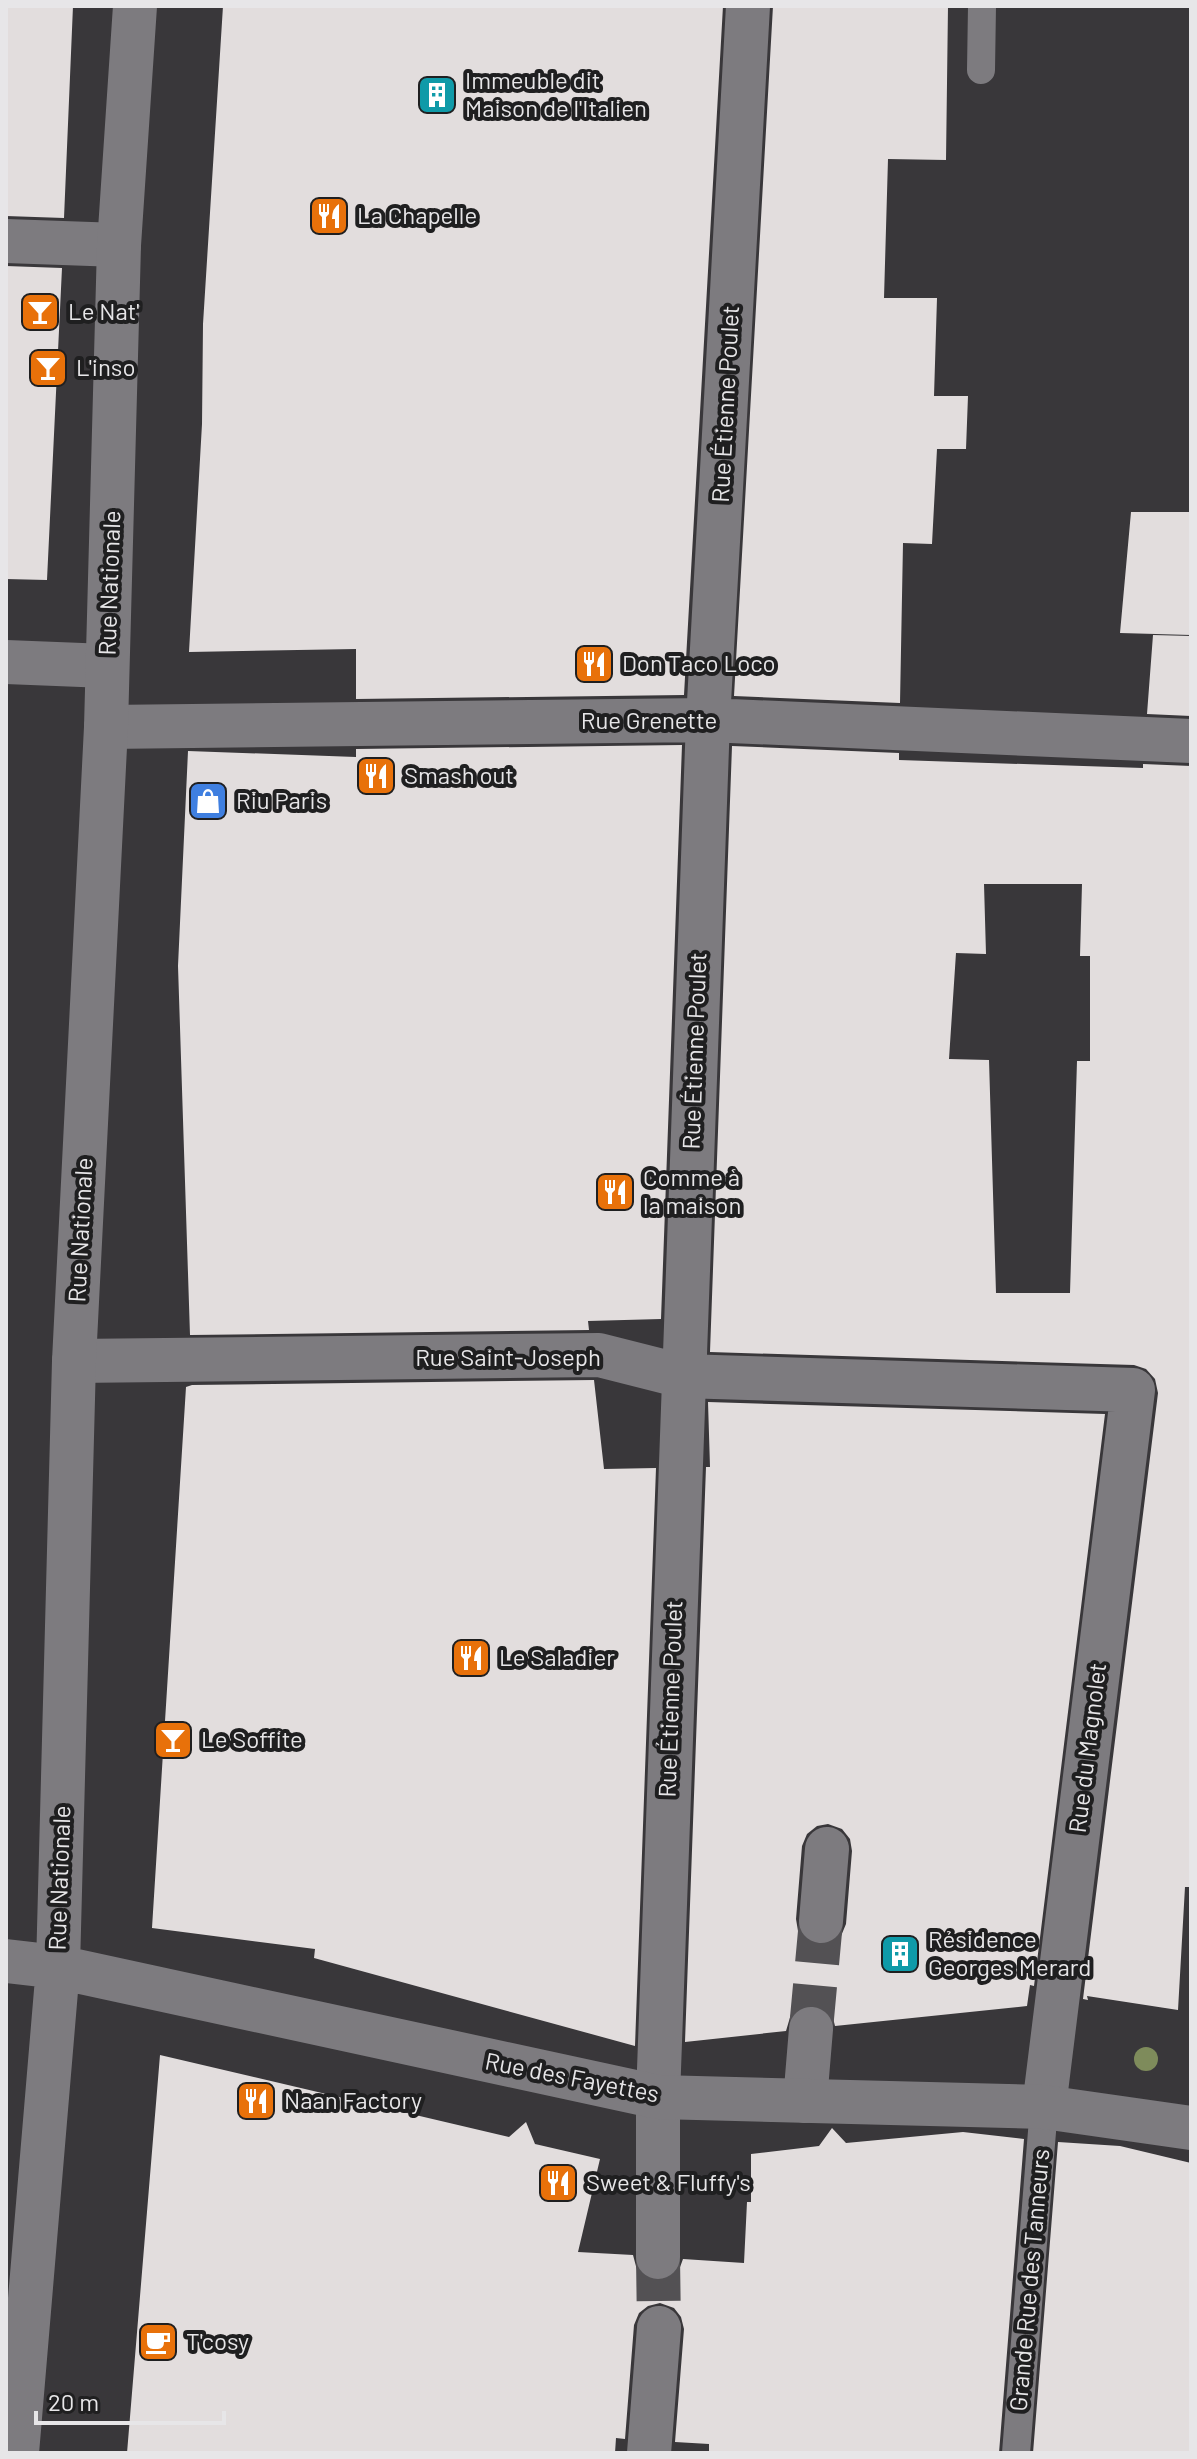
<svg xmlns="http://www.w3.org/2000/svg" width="1197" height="2459" font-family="Barlow,sans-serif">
  <rect width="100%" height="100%" fill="#39373a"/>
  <path fill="#e2dddd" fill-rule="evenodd" d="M 6,6 L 73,6 L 64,218 L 6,216 Z
    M 223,6 L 723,6 L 684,695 L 356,699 L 356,649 L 189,652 L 202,424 L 203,324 Z
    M 773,6 L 948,6 L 946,160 L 888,159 L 884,298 L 937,298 L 934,396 L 968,396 L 966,449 L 937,449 L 932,544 L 903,543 L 900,703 L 734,696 Z
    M 6,266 L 62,268 L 47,580 L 6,579 Z
    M 1131,512 L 1191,512 L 1191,635 L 1120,633 Z
    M 1153,635 L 1191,636 L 1191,716 L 1147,714 Z
    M 682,745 L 661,1319 L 588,1321 L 589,1330 L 190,1335 L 178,966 L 188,751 L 356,757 L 356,749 Z
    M 732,746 L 899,753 L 899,760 L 1143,768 L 1143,764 L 1191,766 L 1191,1887 L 1185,1887 L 1178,2010 L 1087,1996 L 1088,2000 L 1083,1999 L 1158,1393 L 1155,1379 L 1146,1369 L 1134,1365 L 710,1352 ZM 984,884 L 1082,884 L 1080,956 L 1090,956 L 1090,1061 L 1077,1061 L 1070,1293 L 996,1293 L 989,1060 L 949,1059 L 956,953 L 986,954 Z
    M 594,1380 L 604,1469 L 656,1468 L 635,2046 L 314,1958 L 315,1949 L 152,1928 L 186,1387 L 192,1385 Z
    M 708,1402 L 1105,1414 L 1034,1986 L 1030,1985 L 1027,2006 L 835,2026 L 833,2018 L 826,2009 L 812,2004 L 801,2006 L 791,2014 L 786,2031 L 685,2042 L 706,1467 L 710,1467 ZM 828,1824 L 842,1829 L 850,1839 L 852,1851 L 846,1924 L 841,1936 L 831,1944 L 820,1946 L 806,1941 L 798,1931 L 796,1919 L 802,1846 L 807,1834 L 817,1826 Z
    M 160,2055 L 509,2137 L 526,2122 L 535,2144 L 600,2159 L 578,2252 L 633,2255 L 637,2270 L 646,2279 L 657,2282 L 671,2278 L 679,2270 L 683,2259 L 744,2263 L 747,2202 L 751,2202 L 751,2154 L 819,2146 L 832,2128 L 846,2143 L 963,2132 L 1024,2139 L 999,2453 L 709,2453 L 709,2444 L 675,2442 L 684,2329 L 681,2317 L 674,2308 L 660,2303 L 648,2306 L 639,2313 L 634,2325 L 625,2439 L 616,2438 L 615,2453 L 127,2453 Z
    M 1058,2142 L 1120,2146 L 1191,2163 L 1191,2453 L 1033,2453 Z"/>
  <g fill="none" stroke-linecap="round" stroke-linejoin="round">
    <path stroke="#535154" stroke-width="44" stroke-dasharray="44 22" stroke-linecap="butt" d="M 811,2029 L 821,1921
      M 658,2257 L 659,2328"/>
    <path stroke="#7d7b7f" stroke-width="28" d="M 981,70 L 982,6
      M 1016,2453 L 1044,2107"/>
    <path stroke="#7d7b7f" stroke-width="44" d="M 6,241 L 119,245
      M 6,662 L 107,666
      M 106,727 L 708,720 L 1191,741
      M 74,1361 L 599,1355 L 682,1376 L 1133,1390 L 1044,2107
      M 821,1921 L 827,1849
      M 805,2101 L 811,2029
      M 658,2257 L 658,2097 L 708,720 L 748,6
      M 649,2453 L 659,2328"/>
    <path stroke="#7d7b7f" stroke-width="44" d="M 6,1961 L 58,1967 L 658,2097 L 1044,2107 L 1191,2128
      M 17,2453 L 58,1967 L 74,1361 L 106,727 L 119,245 L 135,6"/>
  </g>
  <circle fill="#7e8b5b" cx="1146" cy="2059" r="12"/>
  <defs>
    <g id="building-square" transform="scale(2)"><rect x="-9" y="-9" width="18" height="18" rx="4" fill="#0f9aa8" stroke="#1f1f20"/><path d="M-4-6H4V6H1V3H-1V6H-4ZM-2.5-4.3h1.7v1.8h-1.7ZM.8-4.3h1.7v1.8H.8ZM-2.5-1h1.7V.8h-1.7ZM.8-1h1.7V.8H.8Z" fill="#fff"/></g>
    <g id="restaurant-square" transform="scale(2)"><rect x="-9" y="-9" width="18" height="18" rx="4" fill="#e8710a" stroke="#1f1f20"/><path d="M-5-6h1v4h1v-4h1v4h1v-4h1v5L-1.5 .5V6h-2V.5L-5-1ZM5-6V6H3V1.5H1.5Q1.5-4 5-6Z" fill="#fff"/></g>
    <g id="bar-square" transform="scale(2)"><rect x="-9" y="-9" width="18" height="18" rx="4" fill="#e8710a" stroke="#1f1f20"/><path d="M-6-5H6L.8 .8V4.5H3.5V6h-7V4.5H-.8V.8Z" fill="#fff"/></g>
    <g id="shop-square" transform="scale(2)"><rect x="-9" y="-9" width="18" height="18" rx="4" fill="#3f7fe0" stroke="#1f1f20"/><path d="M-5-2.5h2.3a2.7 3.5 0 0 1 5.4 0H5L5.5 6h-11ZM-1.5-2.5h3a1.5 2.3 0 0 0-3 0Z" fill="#fff"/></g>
    <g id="cafe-square" transform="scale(2)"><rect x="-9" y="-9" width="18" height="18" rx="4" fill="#e8710a" stroke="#1f1f20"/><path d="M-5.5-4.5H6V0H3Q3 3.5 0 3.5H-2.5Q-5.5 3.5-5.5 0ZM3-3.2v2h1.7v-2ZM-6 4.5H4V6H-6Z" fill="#fff"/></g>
  </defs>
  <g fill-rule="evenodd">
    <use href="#building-square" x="437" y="95"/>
    <use href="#restaurant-square" x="329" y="216"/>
    <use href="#bar-square" x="40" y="312"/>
    <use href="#bar-square" x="48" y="368"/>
    <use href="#restaurant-square" x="594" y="664"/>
    <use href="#restaurant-square" x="376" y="776"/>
    <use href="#shop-square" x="208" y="801"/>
    <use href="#restaurant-square" x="615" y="1192"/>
    <use href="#restaurant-square" x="471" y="1658"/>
    <use href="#bar-square" x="173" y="1740"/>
    <use href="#building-square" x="900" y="1954"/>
    <use href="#restaurant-square" x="256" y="2101"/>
    <use href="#restaurant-square" x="558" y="2183"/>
    <use href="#cafe-square" x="158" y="2342"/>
  </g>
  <g text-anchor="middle" stroke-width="8" stroke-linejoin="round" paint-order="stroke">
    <g font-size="24" fill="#e7e6e8" stroke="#1f1f20" text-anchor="start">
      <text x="465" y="89">Immeuble dit<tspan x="465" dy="28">Maison de l'Italien</tspan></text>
      <text x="357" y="224">La Chapelle</text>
      <text x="68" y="320">Le Nat'</text>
      <text x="76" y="376">L'inso</text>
      <text x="622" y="672">Don Taco Loco</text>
      <text x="404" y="784">Smash out</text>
      <text x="236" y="809">Riu Paris</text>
      <text x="643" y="1186">Comme à<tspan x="643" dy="28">la maison</tspan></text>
      <text x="499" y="1666">Le Saladier</text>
      <text x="201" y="1748">Le Soffite</text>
      <text x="928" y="1948">Résidence<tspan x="928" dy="28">Georges Merard</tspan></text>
      <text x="284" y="2109">Naan Factory</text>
      <text x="586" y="2191">Sweet &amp; Fluffy's</text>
      <text x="186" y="2350">T'cosy</text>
    </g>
    <g font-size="24" fill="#e7e6e8" stroke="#1f1f20">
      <text transform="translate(726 404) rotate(-87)" y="8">Rue Étienne Poulet</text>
      <text transform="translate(110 583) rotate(-88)" y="8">Rue Nationale</text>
      <text x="649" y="729">Rue Grenette</text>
      <text transform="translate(695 1051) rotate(-88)" y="8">Rue Étienne Poulet</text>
      <text transform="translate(81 1230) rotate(-87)" y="8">Rue Nationale</text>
      <text x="508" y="1366">Rue Saint-Joseph</text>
      <text transform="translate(671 1699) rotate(-88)" y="8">Rue Étienne Poulet</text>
      <text transform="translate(1088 1748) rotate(-83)" y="8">Rue du Magnolet</text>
      <text transform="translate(60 1878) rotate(-88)" y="8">Rue Nationale</text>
      <text transform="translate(572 2078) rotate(11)" y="8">Rue des Fayettes</text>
      <text transform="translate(1030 2280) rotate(-85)" y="8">Grande Rue des Tanneurs</text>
    </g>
  </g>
  <rect width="1197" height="2459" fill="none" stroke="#e7e6e8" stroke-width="16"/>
  <path d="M36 2411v12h188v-12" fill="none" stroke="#e7e6e8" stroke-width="4"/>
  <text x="48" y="2411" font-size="24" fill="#e7e6e8" stroke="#1f1f20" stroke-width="6" paint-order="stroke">20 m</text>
</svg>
